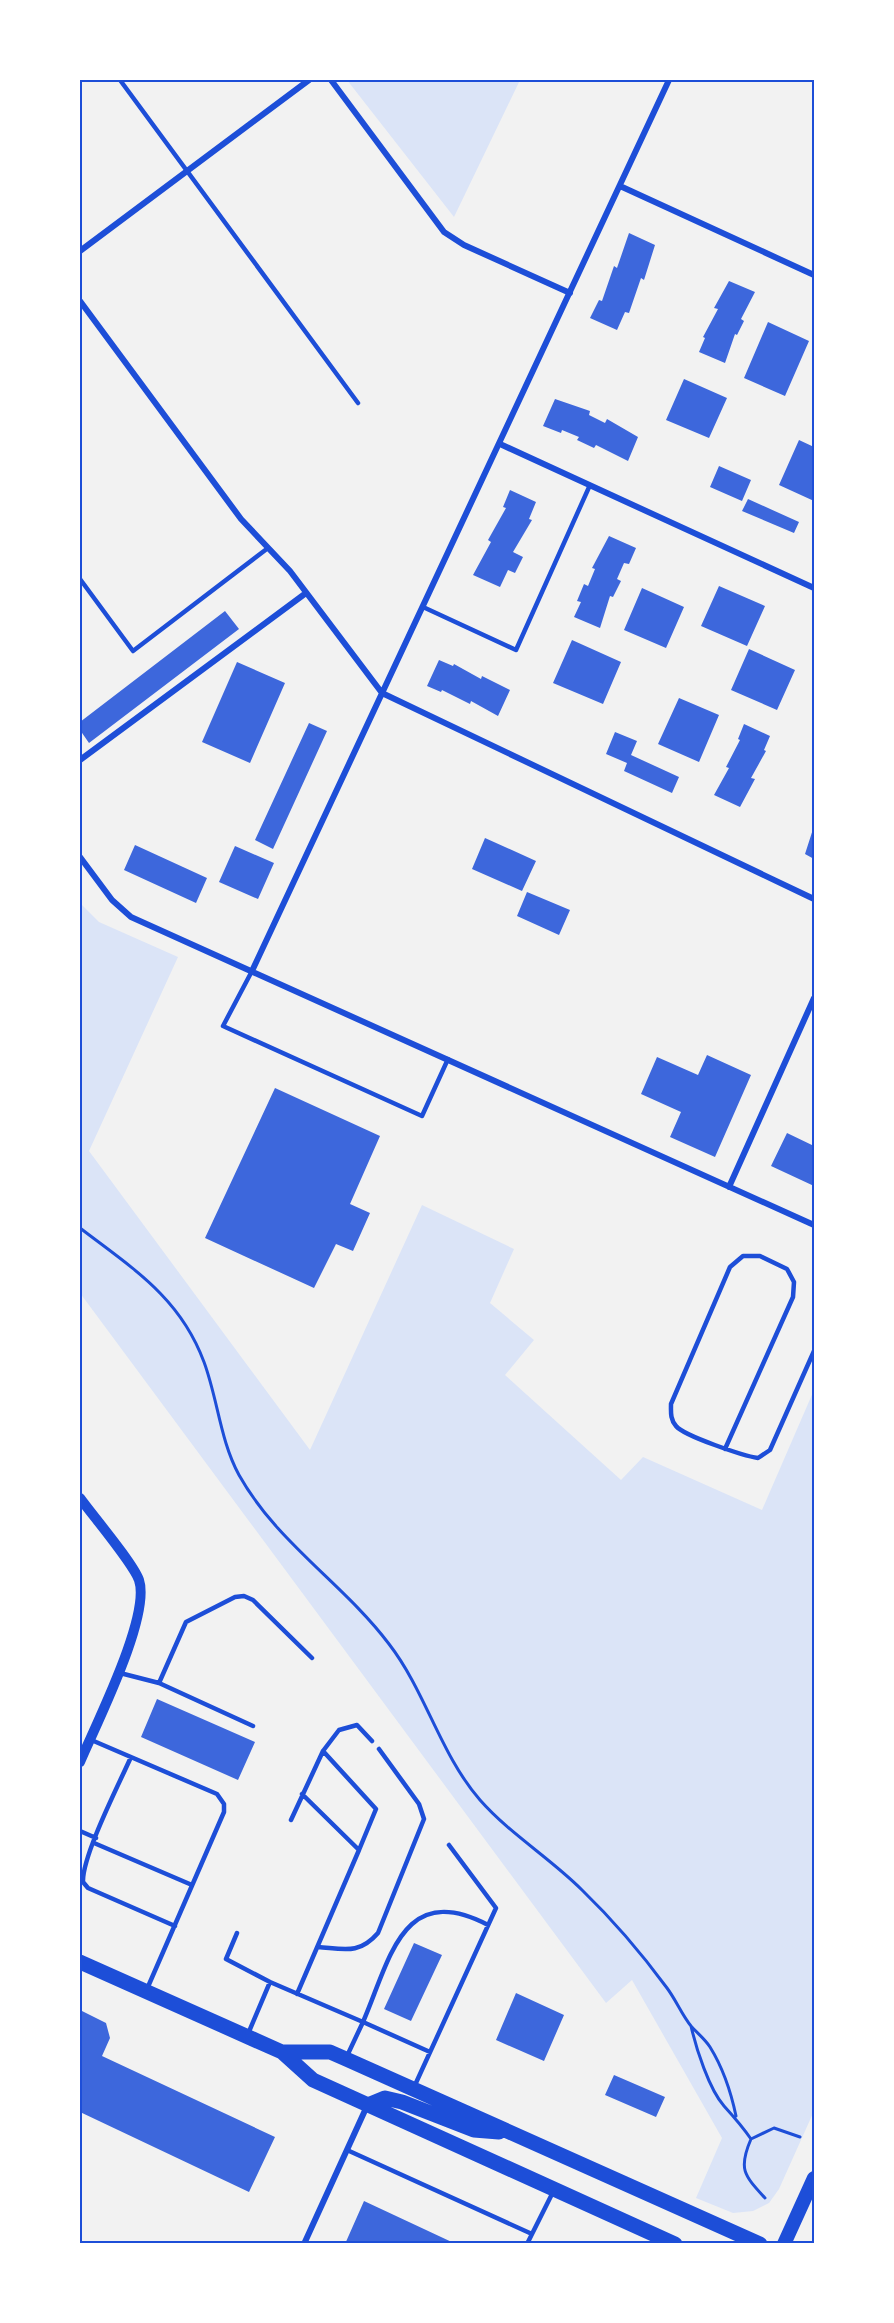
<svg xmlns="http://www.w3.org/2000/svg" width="894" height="2323" font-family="Montserrat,sans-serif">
  <rect width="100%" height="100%" fill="#f2f2f2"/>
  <path fill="#dbe4f7" d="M 347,80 L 520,80 L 454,217 Z
    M 80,903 L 99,922 L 178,957 L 89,1151 L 310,1450 L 422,1205 L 514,1249 L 490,1303 L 534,1340 L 505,1375 L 621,1480 L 643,1457 L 762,1510 L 814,1390 L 814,2111 L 779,2189 L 769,2203 L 753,2211 L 733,2213 L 696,2198 L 722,2138 L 632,1980 L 606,2003 L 80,1293 Z"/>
  <path fill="#3d67dc" d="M 629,233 L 655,245 L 644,280 L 641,278 L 629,313 L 625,312 L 617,330 L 590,318 L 599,300 L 602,301 L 614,266 L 617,268 Z
    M 729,281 L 755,292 L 741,319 L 744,321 L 737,335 L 735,334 L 725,363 L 699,352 L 705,338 L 703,337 L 718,309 L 714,308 Z
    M 768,322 L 809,341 L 785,396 L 744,378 Z
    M 684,379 L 727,398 L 709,438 L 666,420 Z
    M 555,399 L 590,411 L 589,415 L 605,423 L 607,419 L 638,437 L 628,461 L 596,445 L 594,448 L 577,440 L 579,437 L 562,430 L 561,433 L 543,426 Z
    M 799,440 L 814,447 L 814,501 L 779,485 Z
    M 719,466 L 751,480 L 742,501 L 710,487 Z
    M 510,490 L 536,502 L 529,519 L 532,520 L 513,552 L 523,557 L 515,573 L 508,570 L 500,587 L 473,575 L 491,542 L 488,540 L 506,508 L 503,507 Z
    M 748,499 L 799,522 L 794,533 L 742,511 Z
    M 609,536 L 636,548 L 629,564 L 624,563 L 617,579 L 621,581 L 613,597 L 610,596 L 600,628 L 574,617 L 581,602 L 577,601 L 584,584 L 588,586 L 595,569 L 592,568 Z
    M 719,586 L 765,606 L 747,646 L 701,626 Z
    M 642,588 L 684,607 L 666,648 L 624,630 Z
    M 225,611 L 239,629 L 89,743 L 80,730 L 80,722 Z
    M 572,640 L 621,662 L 603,704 L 553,683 Z
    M 749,649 L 795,670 L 777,710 L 731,690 Z
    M 439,660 L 453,666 L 454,664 L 481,679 L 482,676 L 510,690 L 498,716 L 471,701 L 470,704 L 442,690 L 441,692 L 427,686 Z
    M 237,662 L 285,683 L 250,763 L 202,742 Z
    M 679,698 L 719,715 L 699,762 L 658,744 Z
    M 309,723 L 327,731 L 273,849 L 255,840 Z
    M 744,724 L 770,736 L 764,750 L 766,751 L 751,778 L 755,779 L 740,807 L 714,795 L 729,768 L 726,767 L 740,740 L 738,739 Z
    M 615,732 L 637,741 L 631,755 L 679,777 L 672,793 L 624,771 L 627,763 L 606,754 Z
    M 814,826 L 814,859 L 805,854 Z
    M 485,838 L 536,861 L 522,891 L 472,869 Z
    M 135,845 L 207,878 L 196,903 L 124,870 Z
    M 235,846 L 274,863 L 258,899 L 219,882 Z
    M 527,892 L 570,910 L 559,935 L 517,916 Z
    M 707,1055 L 751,1075 L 715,1157 L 670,1137 L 681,1112 L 641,1094 L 657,1057 L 698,1075 Z
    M 275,1088 L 380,1136 L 350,1204 L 370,1213 L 353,1251 L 336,1244 L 314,1288 L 205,1238 Z
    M 787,1133 L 814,1146 L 814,1186 L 771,1166 Z
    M 157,1699 L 255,1742 L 238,1780 L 141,1737 Z
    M 414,1943 L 442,1955 L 411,2021 L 384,2009 Z
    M 516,1993 L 564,2015 L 544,2061 L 496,2040 Z
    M 80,2010 L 106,2023 L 110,2038 L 102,2056 L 275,2137 L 249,2192 L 80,2112 Z
    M 614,2075 L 665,2097 L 656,2117 L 605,2095 Z
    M 364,2201 L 456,2244 L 345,2244 Z"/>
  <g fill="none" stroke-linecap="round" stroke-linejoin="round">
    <path stroke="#1d4ed8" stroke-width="3" d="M 80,1228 C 132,1268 180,1297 204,1362 C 218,1400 220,1440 239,1475 C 277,1543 344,1584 389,1644 C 426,1692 440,1754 480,1800 C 510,1834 550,1858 582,1890 C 612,1919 642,1954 667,1988 C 676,2000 682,2015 691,2026 C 697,2033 705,2039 710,2047 C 723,2068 731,2092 736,2116
      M 691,2026 C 696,2048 709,2089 724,2106 C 734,2117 742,2126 751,2139
      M 765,2198 C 744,2175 738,2169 751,2139 L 774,2128 L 800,2137"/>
    <path stroke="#1d4ed8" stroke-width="4.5" d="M 120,80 L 358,403
      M 80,579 L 133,651 L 268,548
      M 423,607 L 516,650 L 590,485
      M 252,971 L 223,1026 L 422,1116 L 448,1059
      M 725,1449 L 793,1297 L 794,1282 L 787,1269 L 760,1256 L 743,1256 L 730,1267 L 671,1404 C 671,1412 670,1419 676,1426 C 684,1436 744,1456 758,1458 L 770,1450 L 814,1351
      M 120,1673 L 159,1683 L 253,1726
      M 159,1683 L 186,1622 L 235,1597 L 244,1596 L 253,1600 L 312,1658
      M 89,1739 L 217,1794 L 224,1804 L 224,1812 L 147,1989
      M 323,1751 L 376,1809 L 359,1850
      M 131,1757 C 119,1784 82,1856 83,1882 L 88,1888 L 175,1926
      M 291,1820 L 323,1751 L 339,1730 L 357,1725 L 372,1741
      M 80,1831 L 96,1838
      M 94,1843 L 192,1885
      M 237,1933 L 226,1959 L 270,1982
      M 318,1947 C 344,1949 359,1955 378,1933 L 424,1819 L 419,1804 L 379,1749
      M 297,1994 L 359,1850 L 302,1794
      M 248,2034 L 270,1982 L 363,2022 L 347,2056
      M 430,2052 L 363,2022 C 390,1960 402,1880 488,1925
      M 415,2085 L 496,1908 L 449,1845
      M 347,2150 L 532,2234 L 527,2244
      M 532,2234 L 553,2192"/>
    <path stroke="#1d4ed8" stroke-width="6" d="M 331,80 L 444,232 L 464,245 L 570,293
      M 620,186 L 814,275
      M 80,251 L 309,80
      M 80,301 L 241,519 L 290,571 L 382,693 L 814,899
      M 500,444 L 814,588
      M 80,760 L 306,593
      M 80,857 L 112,900 L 131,917 L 814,1225
      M 252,971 L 669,80
      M 729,1187 L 814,998
      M 304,2244 L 367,2106"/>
    <path stroke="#1d4ed8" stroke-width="10" d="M 80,1498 C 93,1516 133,1563 139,1580 C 151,1616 96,1724 80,1762"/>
    <path stroke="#1d4ed8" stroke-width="14" d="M 784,2244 L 814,2178"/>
    <path stroke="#1d4ed8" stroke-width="15" d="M 80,1962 L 282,2052 L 313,2080 L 675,2244
      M 282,2052 L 330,2052 L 346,2059 L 760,2244
      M 368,2105 L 385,2098 L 402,2102 L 474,2130 L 499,2132"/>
  </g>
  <rect width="894" height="2323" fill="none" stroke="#ffffff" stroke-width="162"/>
  <rect x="81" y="81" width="732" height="2161" fill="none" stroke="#1d4ed8" stroke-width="2"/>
</svg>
